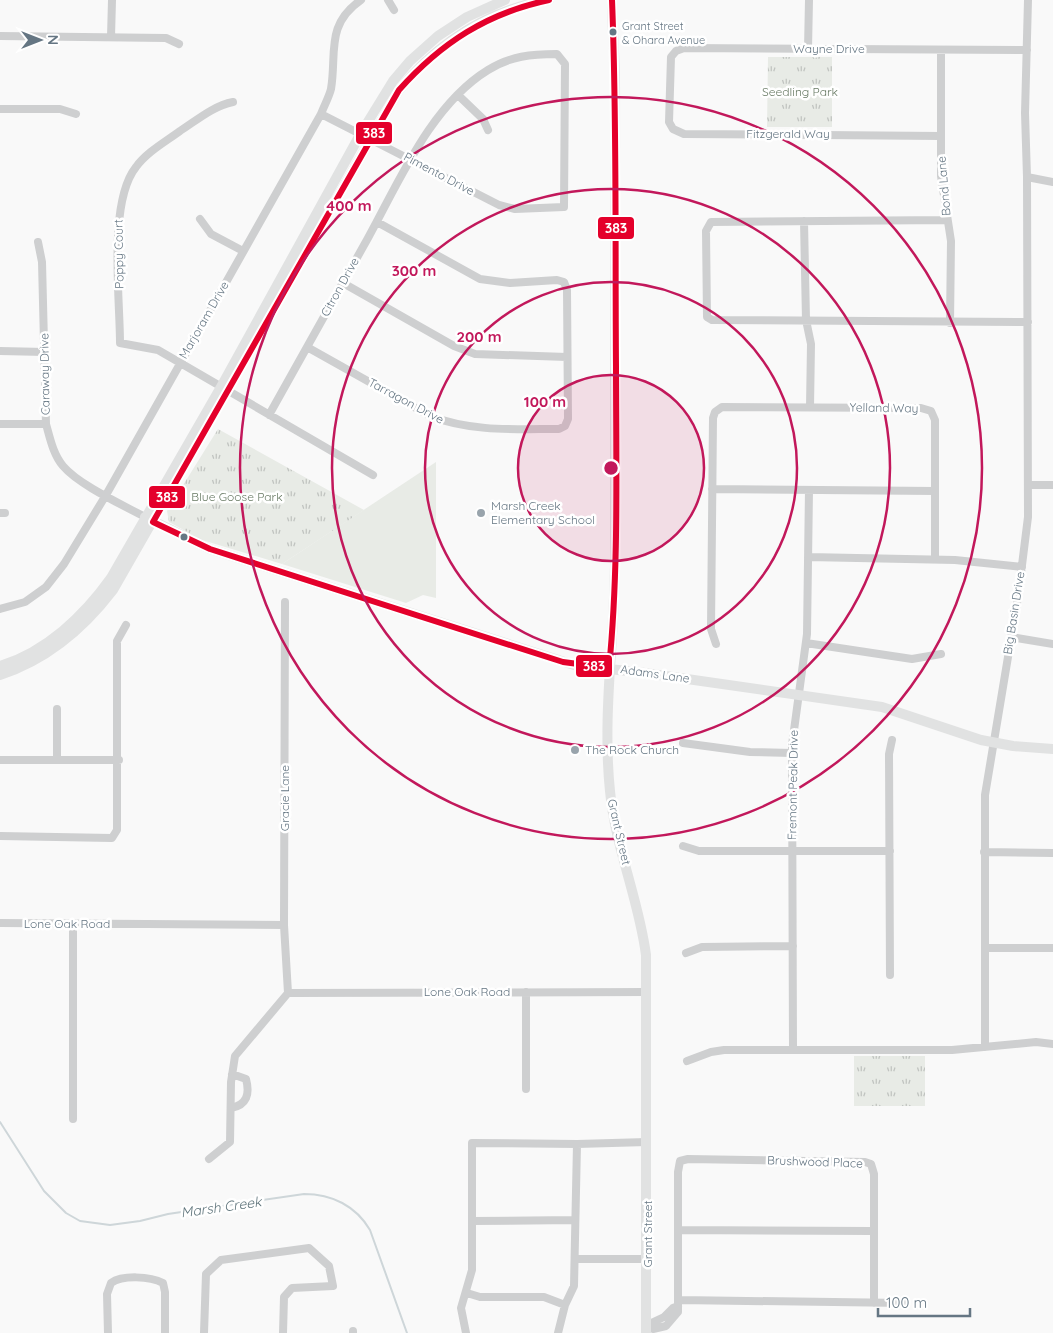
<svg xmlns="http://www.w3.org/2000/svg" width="1053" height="1333" font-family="Quicksand,sans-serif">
  <defs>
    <pattern id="park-tufts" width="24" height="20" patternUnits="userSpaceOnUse" patternTransform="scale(1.25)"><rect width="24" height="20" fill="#e8ebe6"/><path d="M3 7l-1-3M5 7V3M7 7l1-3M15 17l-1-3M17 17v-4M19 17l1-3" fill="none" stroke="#c0c3c0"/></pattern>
  </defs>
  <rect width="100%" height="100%" fill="#f9f9f9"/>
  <path fill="#e8ebe6" d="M 436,462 L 436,598 L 423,595 L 406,603 L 282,564 Z"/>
  <path fill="url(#park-tufts)" d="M 768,57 L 832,57 L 832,127 L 767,127 Z
    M 218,429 L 364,510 L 282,564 L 202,540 L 169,522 L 167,511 Z
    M 854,1056 L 925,1056 L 925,1106 L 854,1106 Z"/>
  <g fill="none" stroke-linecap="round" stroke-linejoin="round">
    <path stroke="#ced6d9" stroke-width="2" d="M 0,1122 L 44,1191 L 66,1213 L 80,1221 L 110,1225 L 140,1221 L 168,1214 L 304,1194 C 332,1194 356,1206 370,1230 L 407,1333"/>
    <path stroke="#cecfd0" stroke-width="8" d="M 388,0 L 394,10
      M 0,36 L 166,38 L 179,44
      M 111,37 L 112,0
      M 808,49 L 809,0
      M 941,50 L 941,176 L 951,241 L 950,323
      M 458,95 L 483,119 L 488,130
      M 233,102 C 213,106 197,120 180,131 C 165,142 147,152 136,167 C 108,202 120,298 120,343 L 158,350 L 373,475
      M 0,109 L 60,109 L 76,114
      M 941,136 L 684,134 L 673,129 L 669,122 L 671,57 L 676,51 L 684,48 L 1027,50
      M 1027,177 L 1053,182
      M 200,219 L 211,234 L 243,251
      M 947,220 L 711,222 L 706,231 L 707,317 L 712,320 L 1028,322
      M 804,221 L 806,320 L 811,344 L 810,407
      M 38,242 L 42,262 L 46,424 C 50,438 53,454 63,466 C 79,485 123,505 145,517
      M 343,283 L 454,346 L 475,354 L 567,357
      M 307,347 L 430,416 C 472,432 515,429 559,429 L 565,426 L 568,419 L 567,290 L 564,282 L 557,280 L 510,283 L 480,279 L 377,222
      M 0,351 L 45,352
      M 269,415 C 302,356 335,297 368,238 C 399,182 431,105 488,70 C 510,56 532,54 557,54 L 565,64 L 564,207 L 515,209 L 499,205 L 321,114
      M 0,424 L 46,424
      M 1028,485 L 1053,485
      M 712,489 L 935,491
      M 0,513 L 5,513
      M 808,557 L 955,560 L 1022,567
      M 285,602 L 284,925 L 288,993
      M 0,609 L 25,602 L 46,587 L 64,564 L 106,495 L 321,114 C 324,106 329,97 331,89 C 337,53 325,25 361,0
      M 1011,637 L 1053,644
      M 806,643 L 912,659 L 941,654
      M 716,644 L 711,629 L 713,418 L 715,412 L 722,407 L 921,408 L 931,411 L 935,420 L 935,559
      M 683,743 L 750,752 L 792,753
      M 0,760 L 119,760
      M 57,760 L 57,709
      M 0,836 L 112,838 L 117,830 L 117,641 L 126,625
      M 683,846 L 699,851 L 890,851
      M 984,852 L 1053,853
      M 0,923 L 284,925
      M 985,948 L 1053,948
      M 686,953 L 702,947 L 793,946
      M 890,975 L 889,754 L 892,740
      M 288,993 L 647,992
      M 985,1047 L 985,795 L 1018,597 L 1028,517 L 1027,177 L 1025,113 L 1028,0
      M 793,1050 L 792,745 L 807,634 L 809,490
      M 687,1061 L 711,1052 L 724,1050 L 952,1050 L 1036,1042 L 1053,1044
      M 526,1089 L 526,992
      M 231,1108 C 247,1105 250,1094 246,1079 L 232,1074
      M 73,1119 L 73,924
      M 209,1159 L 230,1142 L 231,1082 L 235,1056 L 288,993
      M 472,1221 L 575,1220
      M 678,1230 L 872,1231
      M 575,1259 L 648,1259
      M 467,1293 L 480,1297 L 544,1297 L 565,1305
      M 679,1300 L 905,1303
      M 678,1306 L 673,1308 L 664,1317 L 647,1325 L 653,1329 L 666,1326 L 678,1312 L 678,1172 L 680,1161 L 688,1159 L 865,1162 L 871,1164 L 874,1174 L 874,1303
      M 353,1331 L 353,1333
      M 108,1333 L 107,1294 L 111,1283 C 122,1275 150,1276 163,1283 L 165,1292 L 165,1333
      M 204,1333 L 206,1274 L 221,1260 L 309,1248 L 329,1266 L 333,1286 L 292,1288 L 284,1297 L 283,1333
      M 466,1333 L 461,1308 L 472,1270 L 472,1143 L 577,1144 L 647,1142
      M 558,1333 L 565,1305 L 574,1286 L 577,1144"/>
    <path stroke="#e1e2e2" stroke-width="10" d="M 612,0 C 612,27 615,55 615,82 C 616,241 614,400 615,560 C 615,637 602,714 610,791 C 615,846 639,900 646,955 L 646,1333
      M 145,517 L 210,549 L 574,665 L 645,673 L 882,707 L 981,740 L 1013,746 L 1053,749
      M 0,666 C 46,652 84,616 111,578 L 221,387 L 361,133 L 393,81 L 410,61 L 438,36 L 467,17 L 505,0
      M 0,675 C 46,660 84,628 113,590 L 399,90 C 439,42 487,10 549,0"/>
    <g stroke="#fff" stroke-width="10">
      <path id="bus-1" d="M 549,0 C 487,13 441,43 399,90 L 153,522 L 210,549 L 563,662 L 609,668 C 619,568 616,466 616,366 C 615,244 617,122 612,0"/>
    </g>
    <use href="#bus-1" stroke="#e4002b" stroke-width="6"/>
  </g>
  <circle cx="611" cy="468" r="93" fill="#c2185b" fill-opacity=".12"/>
  <g fill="none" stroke="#c2185b" stroke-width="2.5">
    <circle cx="611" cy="468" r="93"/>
    <circle cx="611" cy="468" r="186"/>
    <circle cx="611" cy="468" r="279"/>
    <circle cx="611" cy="468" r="371"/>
  </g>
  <g fill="#657683" stroke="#fff" stroke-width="2">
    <circle cx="613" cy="32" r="4.5"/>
    <circle cx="184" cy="537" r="4.5"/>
  </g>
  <g fill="#99a4ac" stroke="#fff" stroke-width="2">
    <circle cx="481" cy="513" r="5"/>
    <circle cx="575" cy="750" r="5"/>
  </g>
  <g text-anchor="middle" stroke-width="5" stroke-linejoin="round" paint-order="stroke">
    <g font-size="11" fill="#657683" stroke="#fff" text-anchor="start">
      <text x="622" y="30">Grant Street<tspan x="622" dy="14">&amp; Ohara Avenue</tspan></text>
    </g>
    <g font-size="12" fill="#657683" stroke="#fff">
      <text x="829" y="53">Wayne Drive</text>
      <text x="788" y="138">Fitzgerald Way</text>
      <text transform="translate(439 174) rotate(28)" y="4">Pimento Drive</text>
      <text transform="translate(944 186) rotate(-95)" y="4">Bond Lane</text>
      <text transform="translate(119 254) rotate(-91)" y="4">Poppy Court</text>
      <text transform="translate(340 287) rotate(-61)" y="4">Citron Drive</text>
      <text transform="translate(204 320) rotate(-60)" y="4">Marjoram Drive</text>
      <text transform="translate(45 374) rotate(-91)" y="4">Caraway Drive</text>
      <text transform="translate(406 401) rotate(28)" y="4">Tarragon Drive</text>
      <text transform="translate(884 408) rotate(1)" y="4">Yelland Way</text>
      <text transform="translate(1014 613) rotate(-81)" y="4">Big Basin Drive</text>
      <text transform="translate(655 674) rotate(8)" y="4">Adams Lane</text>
      <text transform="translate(793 785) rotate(-89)" y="4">Fremont Peak Drive</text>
      <text transform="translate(285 798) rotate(-90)" y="4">Gracie Lane</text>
      <text transform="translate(619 832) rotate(77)" y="4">Grant Street</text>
      <text x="67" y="928">Lone Oak Road</text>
      <text x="467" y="996">Lone Oak Road</text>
      <text transform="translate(815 1162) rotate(2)" y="4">Brushwood Place</text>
      <text transform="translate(648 1234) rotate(-90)" y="4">Grant Street</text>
    </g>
    <g font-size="12" fill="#687a64" stroke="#fff">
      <text x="800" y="96">Seedling Park</text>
      <text x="237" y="501">Blue Goose Park</text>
    </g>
    <g font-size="12" fill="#657683" stroke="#fff" text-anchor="start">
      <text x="491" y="510">Marsh Creek<tspan x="491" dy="14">Elementary School</tspan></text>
      <text x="585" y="754">The Rock Church</text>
    </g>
    <g font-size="14" font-style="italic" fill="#60757c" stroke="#fff">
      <text transform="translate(221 1207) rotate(-8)" y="5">Marsh Creek</text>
    </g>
  </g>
  <circle cx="611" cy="468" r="8" fill="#c2185b" stroke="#fff" stroke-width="2.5"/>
  <g font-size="15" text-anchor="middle" font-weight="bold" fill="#c2185b" stroke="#fff" stroke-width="5" stroke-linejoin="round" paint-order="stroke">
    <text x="349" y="211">400 m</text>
    <text x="414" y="276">300 m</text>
    <text x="479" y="342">200 m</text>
    <text x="545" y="407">100 m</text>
  </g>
  <g stroke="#fff" stroke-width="2">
    <rect x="355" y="121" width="38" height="24" rx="5" fill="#e4002b"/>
    <rect x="597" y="216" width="38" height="24" rx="5" fill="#e4002b"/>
    <rect x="148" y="485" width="38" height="24" rx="5" fill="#e4002b"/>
    <rect x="575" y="654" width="38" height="24" rx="5" fill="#e4002b"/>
  </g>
  <g font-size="14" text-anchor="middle" font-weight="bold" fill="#fff">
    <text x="374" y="138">383</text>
    <text x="616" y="233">383</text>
    <text x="167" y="502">383</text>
    <text x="594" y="671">383</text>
  </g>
  <g transform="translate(40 40) rotate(90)" stroke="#ffffff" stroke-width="4" paint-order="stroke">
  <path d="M0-4L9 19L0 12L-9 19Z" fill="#657683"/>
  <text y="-8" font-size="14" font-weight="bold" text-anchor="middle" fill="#657683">N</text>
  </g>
  <path d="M878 1308v8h92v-8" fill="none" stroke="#657683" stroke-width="2.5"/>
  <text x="886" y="1308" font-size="15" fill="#657683" stroke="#ffffff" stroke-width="4" paint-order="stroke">100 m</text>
</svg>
